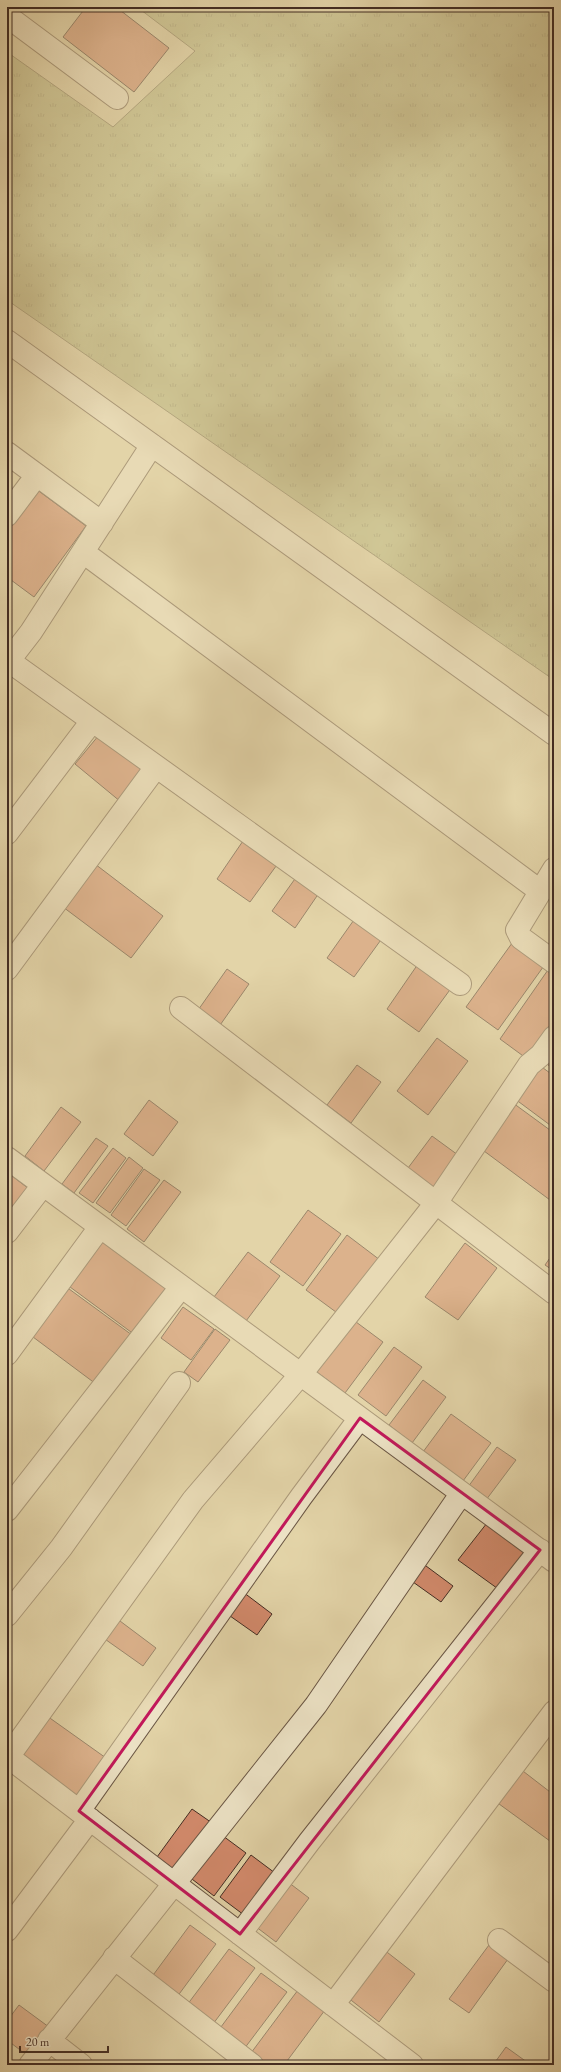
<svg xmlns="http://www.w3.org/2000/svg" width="561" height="2072" font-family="'EB Garamond',serif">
  <defs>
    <pattern id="grass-tufts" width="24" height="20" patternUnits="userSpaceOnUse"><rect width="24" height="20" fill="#bbbb83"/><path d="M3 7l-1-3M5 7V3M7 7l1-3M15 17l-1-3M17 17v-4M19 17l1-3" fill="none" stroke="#9a986b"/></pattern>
  </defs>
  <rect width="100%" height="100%" fill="#e3d4a8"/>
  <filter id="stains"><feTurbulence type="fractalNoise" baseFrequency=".005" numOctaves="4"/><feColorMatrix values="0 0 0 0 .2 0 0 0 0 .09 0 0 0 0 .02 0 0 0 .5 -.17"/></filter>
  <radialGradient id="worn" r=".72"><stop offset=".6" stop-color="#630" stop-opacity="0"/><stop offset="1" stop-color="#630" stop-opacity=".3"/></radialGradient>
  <path fill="url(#grass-tufts)" stroke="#7e7453" d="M 137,7 L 554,7 L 554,680 L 7,300 L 7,52 L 113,127 L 195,51 Z"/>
  <path fill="#d38a6c" stroke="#422c23" d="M 86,7 L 116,7 L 169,48 L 134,92 L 63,37 Z
    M 36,489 L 86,526 L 34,597 L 7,577 L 7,528 Z
    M 99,735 L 145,772 L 121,802 L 75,764 Z
    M 245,838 L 279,862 L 250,902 L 217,879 Z
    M 95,864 L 163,916 L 131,958 L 63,907 Z
    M 297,876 L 319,893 L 295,928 L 272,911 Z
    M 356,917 L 383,937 L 354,977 L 327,958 Z
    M 515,939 L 546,963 L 498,1030 L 466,1007 Z
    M 418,964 L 452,987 L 419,1032 L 387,1009 Z
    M 550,967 L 554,970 L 554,1026 L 530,1061 L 500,1039 Z
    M 227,969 L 249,984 L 218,1028 L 196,1013 Z
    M 437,1038 L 468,1061 L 428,1115 L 397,1091 Z
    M 554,1043 L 554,1069 L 541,1060 Z
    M 535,1062 L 554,1076 L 554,1128 L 511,1096 Z
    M 357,1065 L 381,1082 L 351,1123 L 327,1105 Z
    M 149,1100 L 178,1122 L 153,1156 L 124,1134 Z
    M 513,1103 L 554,1133 L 554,1194 L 550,1200 L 480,1148 Z
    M 61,1107 L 81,1122 L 44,1171 L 25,1156 Z
    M 432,1136 L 458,1155 L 431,1191 L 405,1172 Z
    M 96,1138 L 108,1146 L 74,1193 L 62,1184 Z
    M 113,1148 L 126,1158 L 93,1203 L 79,1193 Z
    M 129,1157 L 143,1168 L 110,1213 L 96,1203 Z
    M 144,1169 L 160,1180 L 126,1226 L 111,1215 Z
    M 7,1172 L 29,1189 L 7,1218 Z
    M 164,1180 L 181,1192 L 144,1242 L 127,1229 Z
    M 308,1210 L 341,1234 L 303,1286 L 270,1262 Z
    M 347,1235 L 380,1260 L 340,1315 L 306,1290 Z
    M 101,1236 L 170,1287 L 135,1335 L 66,1284 Z
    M 465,1243 L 497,1268 L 458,1320 L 425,1297 Z
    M 248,1252 L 280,1276 L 246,1321 L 214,1297 Z
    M 554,1252 L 554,1271 L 545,1265 Z
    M 65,1286 L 132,1335 L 96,1384 L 29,1334 Z
    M 183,1307 L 214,1329 L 191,1360 L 161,1338 Z
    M 348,1316 L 383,1342 L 345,1393 L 310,1367 Z
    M 215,1329 L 230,1340 L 198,1382 L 184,1372 Z
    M 394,1347 L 422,1367 L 386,1416 L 358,1395 Z
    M 423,1380 L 446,1397 L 412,1443 L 389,1425 Z
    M 451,1414 L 491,1443 L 460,1485 L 420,1456 Z
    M 497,1447 L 516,1460 L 486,1500 L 468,1487 Z
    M 487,1523 L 529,1554 L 501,1591 L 458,1560 Z
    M 418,1560 L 453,1586 L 441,1602 L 406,1577 Z
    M 239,1589 L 272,1614 L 257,1635 L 223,1611 Z
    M 116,1618 L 156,1648 L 143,1666 L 102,1637 Z
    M 47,1716 L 106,1758 L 79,1797 L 20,1755 Z
    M 519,1768 L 554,1795 L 554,1844 L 495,1801 Z
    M 192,1809 L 215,1825 L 179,1873 L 157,1857 Z
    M 219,1833 L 246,1853 L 214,1896 L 188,1876 Z
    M 251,1855 L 279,1876 L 248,1918 L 220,1897 Z
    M 284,1879 L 309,1898 L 276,1942 L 251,1923 Z
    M 190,1925 L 216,1944 L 174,2001 L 148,1982 Z
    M 489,1945 L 508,1959 L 469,2013 L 449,1999 Z
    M 229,1949 L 255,1968 L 210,2028 L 184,2009 Z
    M 383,1949 L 415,1974 L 379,2022 L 347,1997 Z
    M 261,1973 L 287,1992 L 241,2053 L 215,2035 Z
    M 298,1990 L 325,2010 L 284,2065 L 259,2065 L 248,2057 Z
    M 19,2005 L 53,2030 L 32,2059 L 7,2040 L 7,2021 Z
    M 506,2047 L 531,2065 L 493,2065 Z"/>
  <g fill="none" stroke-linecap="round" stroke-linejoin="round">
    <g stroke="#6a5644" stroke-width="24">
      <path id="minor" d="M 7,16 L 117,98
        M 7,341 L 554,734
        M 7,453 L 102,523
        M 7,515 L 37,475
        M 83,552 L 540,891
        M 9,661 L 460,984
        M 7,663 L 31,632 L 152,445
        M 7,833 L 92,721
        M 554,869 L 517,930 L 521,938 L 554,962
        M 7,969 L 156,767
        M 181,1008 L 554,1293
        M 7,1158 L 554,1561
        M 7,1232 L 43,1185
        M 7,1354 L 100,1227
        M 7,1510 L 181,1287
        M 7,1615 L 61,1548 L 179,1383
        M 7,1756 L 412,2065
        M 8,1757 L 193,1500 L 301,1374 L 436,1203 L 529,1065 L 541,1055 L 554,1037
        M 79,1811 L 301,1497 L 360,1418
        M 7,1930 L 90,1819
        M 240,1934 L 309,1842 L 540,1550
        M 499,1940 L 554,1981
        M 114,1958 L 252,2065
        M 333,2005 L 554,1712
        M 49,2040 L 81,2065
        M 30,2065 L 316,1705 L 461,1494"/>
    </g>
    <use href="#minor" stroke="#ede3c6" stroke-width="22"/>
  </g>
  <path d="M0 0H561V2072H0ZM 360,1418 L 540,1550 L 240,1934 L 79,1811 Z" fill="#e3d4a8" fill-opacity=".55" fill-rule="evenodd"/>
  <path fill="none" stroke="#c2185b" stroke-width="3" stroke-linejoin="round" d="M 360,1418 L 540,1550 L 240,1934 L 79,1811 Z"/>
  <rect width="561" height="2072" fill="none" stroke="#e3d4a8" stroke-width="24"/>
  <rect x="8" y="8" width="545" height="2056" fill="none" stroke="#422c23" stroke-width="2"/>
  <rect x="12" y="12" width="537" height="2048" fill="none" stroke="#422c23"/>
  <path d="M20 2046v6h88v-6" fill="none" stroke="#422c23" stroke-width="2"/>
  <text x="26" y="2046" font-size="12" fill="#422c23" stroke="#ede3c6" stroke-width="3" paint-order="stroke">20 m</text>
  <rect width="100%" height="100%" filter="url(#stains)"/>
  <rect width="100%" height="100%" fill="url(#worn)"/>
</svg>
